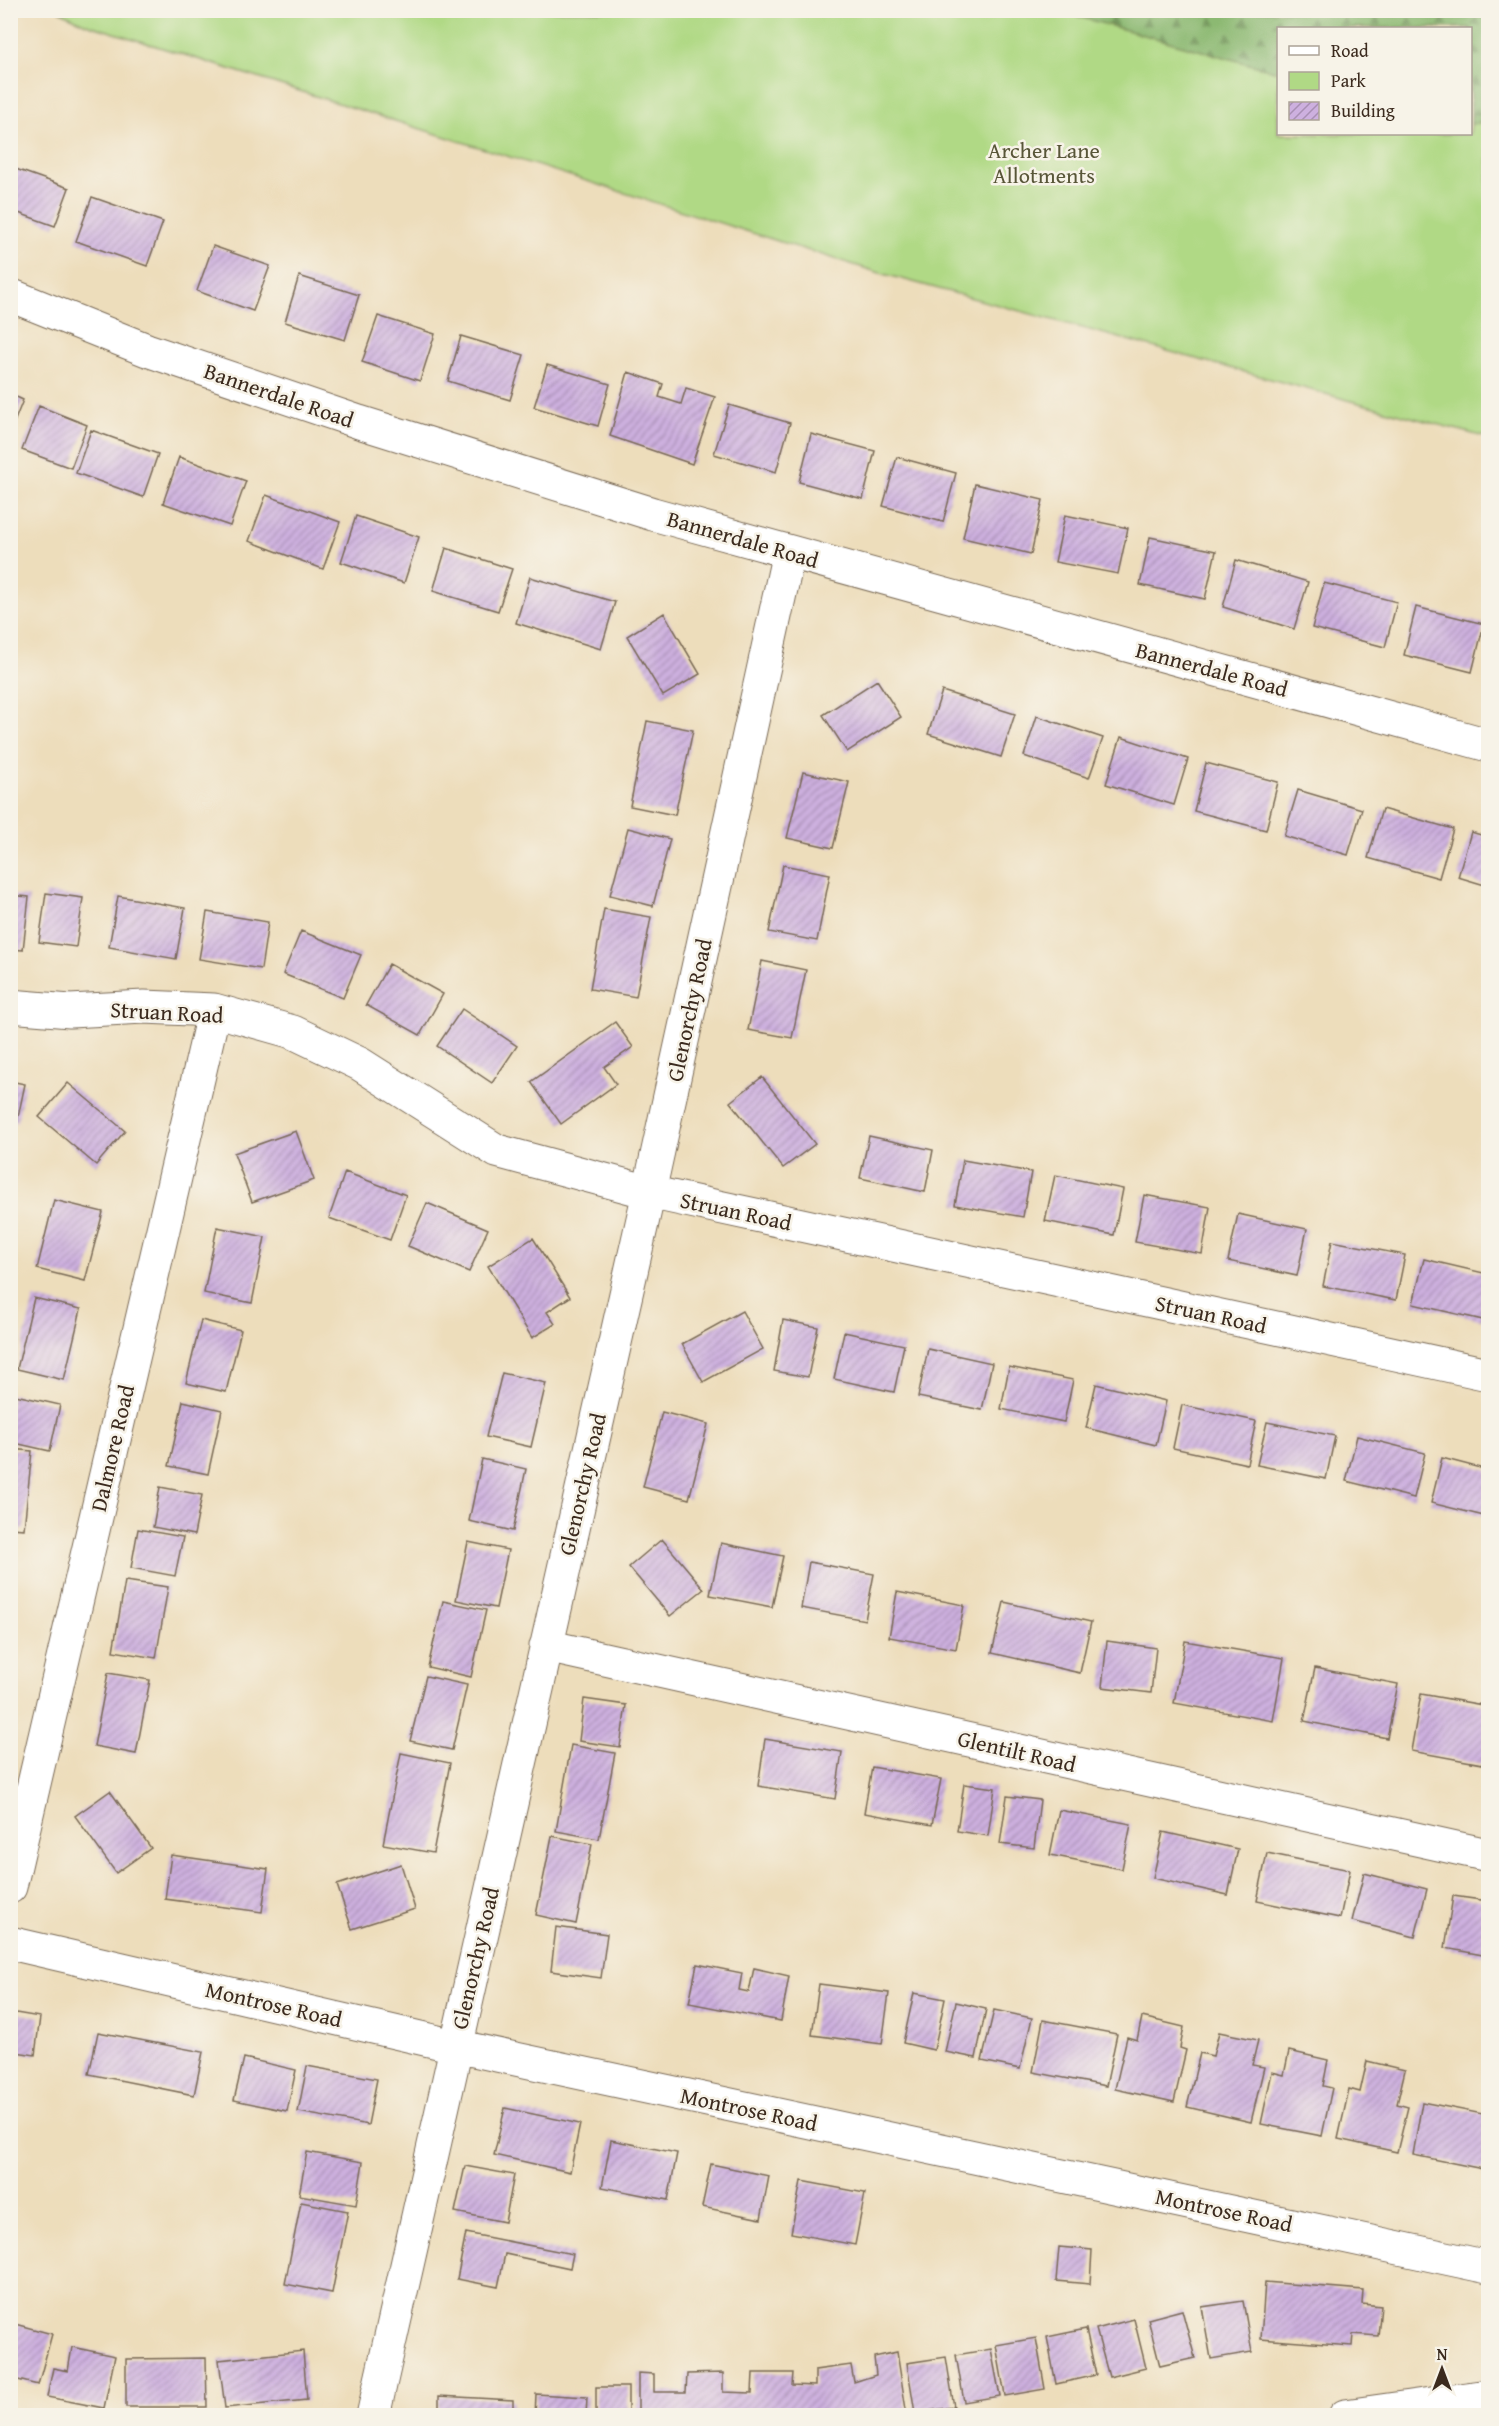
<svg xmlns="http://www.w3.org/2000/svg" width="1499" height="2426" font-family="'Gentium Book Plus',serif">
  <defs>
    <pattern id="forest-firs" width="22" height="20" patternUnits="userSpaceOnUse" patternTransform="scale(1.5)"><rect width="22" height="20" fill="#8cb972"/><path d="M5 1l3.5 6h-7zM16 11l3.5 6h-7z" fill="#74975d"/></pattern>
    <pattern id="building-hatch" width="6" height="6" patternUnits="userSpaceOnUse" patternTransform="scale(1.5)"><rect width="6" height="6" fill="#cdb0df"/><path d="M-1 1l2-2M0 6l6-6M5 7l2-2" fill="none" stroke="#a88fb4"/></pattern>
  </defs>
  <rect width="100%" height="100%" fill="#f7f3e8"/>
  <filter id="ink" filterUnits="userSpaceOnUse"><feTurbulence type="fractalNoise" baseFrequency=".0167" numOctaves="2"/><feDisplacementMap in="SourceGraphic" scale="12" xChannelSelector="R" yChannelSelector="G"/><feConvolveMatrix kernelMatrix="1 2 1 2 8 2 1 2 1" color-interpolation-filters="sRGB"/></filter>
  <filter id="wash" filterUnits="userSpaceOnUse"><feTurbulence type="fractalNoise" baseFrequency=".008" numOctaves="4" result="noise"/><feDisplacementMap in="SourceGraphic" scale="24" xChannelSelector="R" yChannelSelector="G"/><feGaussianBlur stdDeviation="1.35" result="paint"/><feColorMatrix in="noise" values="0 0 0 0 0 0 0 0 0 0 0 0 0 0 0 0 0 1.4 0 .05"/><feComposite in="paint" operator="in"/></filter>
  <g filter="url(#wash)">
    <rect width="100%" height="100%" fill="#edddbb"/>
    <path fill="url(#forest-firs)" stroke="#647248" stroke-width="1.5" d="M 1057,11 L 1488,11 L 1488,123 L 1471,124 L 1470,28 L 1278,28 L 1278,72 Z"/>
    <path fill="#b0d985" stroke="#768252" stroke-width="1.5" d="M 59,11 L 1057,11 L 1278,72 L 1278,134 L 1470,134 L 1471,124 L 1488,123 L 1488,438 L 880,273 L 86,24 Z"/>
    <g id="blocks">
      <path fill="url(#building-hatch)" d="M 10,167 L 69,188 L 55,226 L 10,210 Z
        M 92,197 L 163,222 L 147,266 L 76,241 Z
        M 213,246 L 270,266 L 253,311 L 197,291 Z
        M 299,276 L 359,295 L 345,340 L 285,322 Z
        M 378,316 L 435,334 L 420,381 L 362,362 Z
        M 461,336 L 524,355 L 510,400 L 448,381 Z
        M 547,365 L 610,384 L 598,426 L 534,407 Z
        M 628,372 L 663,384 L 659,397 L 681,404 L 686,388 L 715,397 L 692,464 L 610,436 Z
        M 10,394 L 23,400 L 11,430 L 10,430 Z
        M 729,405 L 790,423 L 776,472 L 714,454 Z
        M 39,406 L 87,425 L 71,468 L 22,450 Z
        M 91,430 L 158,454 L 143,497 L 76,473 Z
        M 811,434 L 875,451 L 863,499 L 799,482 Z
        M 179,457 L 246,481 L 230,526 L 163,503 Z
        M 897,457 L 956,473 L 943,522 L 883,506 Z
        M 975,484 L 1043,500 L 1031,554 L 963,538 Z
        M 266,495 L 340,522 L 323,569 L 249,541 Z
        M 1065,515 L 1128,528 L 1118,574 L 1055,562 Z
        M 356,516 L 419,537 L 404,583 L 341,562 Z
        M 1150,537 L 1216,551 L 1205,599 L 1140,585 Z
        M 446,548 L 512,569 L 498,611 L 433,591 Z
        M 1236,560 L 1308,582 L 1294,629 L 1223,607 Z
        M 530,577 L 615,602 L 601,649 L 516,623 Z
        M 1324,583 L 1397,602 L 1385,647 L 1312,628 Z
        M 1416,607 L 1484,624 L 1472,672 L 1404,655 Z
        M 664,613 L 700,674 L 663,696 L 627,636 Z
        M 877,680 L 901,717 L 847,752 L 823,715 Z
        M 942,691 L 1015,714 L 1001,757 L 928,734 Z
        M 1037,716 L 1103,738 L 1089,778 L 1024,756 Z
        M 647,721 L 693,730 L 675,815 L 630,806 Z
        M 1121,737 L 1188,759 L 1174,805 L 1106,784 Z
        M 1206,763 L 1278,782 L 1266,830 L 1194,811 Z
        M 803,772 L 849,782 L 833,848 L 787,838 Z
        M 1298,790 L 1362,809 L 1348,855 L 1284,836 Z
        M 1382,809 L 1453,829 L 1439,878 L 1368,858 Z
        M 628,828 L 670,839 L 653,906 L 610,895 Z
        M 1471,832 L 1488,837 L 1488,886 L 1458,877 Z
        M 783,865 L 830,874 L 817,941 L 769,932 Z
        M 46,893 L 83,898 L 76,947 L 39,942 Z
        M 10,895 L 29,897 L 23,950 L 10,949 Z
        M 118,896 L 185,908 L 176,959 L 109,947 Z
        M 604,909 L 651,917 L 636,997 L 590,989 Z
        M 207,912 L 268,922 L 261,969 L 199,959 Z
        M 301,931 L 361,955 L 343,998 L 283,974 Z
        M 762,961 L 806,970 L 792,1038 L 748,1030 Z
        M 389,964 L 443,994 L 420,1035 L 366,1005 Z
        M 462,1009 L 517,1046 L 492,1083 L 437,1046 Z
        M 615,1022 L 633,1047 L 604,1067 L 616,1084 L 561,1124 L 531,1082 Z
        M 762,1077 L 815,1144 L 783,1168 L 730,1102 Z
        M 10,1081 L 25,1084 L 17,1122 L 10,1121 Z
        M 68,1083 L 125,1131 L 96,1165 L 39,1117 Z
        M 296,1131 L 314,1180 L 252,1202 L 234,1153 Z
        M 869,1136 L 933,1150 L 925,1192 L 860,1178 Z
        M 963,1160 L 1031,1172 L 1023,1217 L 955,1205 Z
        M 345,1172 L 406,1195 L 390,1240 L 329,1218 Z
        M 1055,1175 L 1123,1189 L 1114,1235 L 1045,1221 Z
        M 1144,1195 L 1210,1207 L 1202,1254 L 1135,1242 Z
        M 54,1200 L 103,1212 L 85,1281 L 37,1269 Z
        M 427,1203 L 488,1229 L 469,1272 L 408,1246 Z
        M 1238,1214 L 1307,1229 L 1297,1276 L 1228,1261 Z
        M 217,1227 L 265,1237 L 252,1303 L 204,1293 Z
        M 533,1238 L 570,1297 L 547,1312 L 555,1324 L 532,1338 L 488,1266 Z
        M 1332,1241 L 1405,1255 L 1396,1300 L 1323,1286 Z
        M 1424,1259 L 1488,1274 L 1488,1296 L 1483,1320 L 1413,1304 Z
        M 34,1298 L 81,1309 L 64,1380 L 17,1369 Z
        M 742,1311 L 763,1349 L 703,1382 L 682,1344 Z
        M 201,1320 L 241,1330 L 226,1392 L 186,1383 Z
        M 783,1320 L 818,1327 L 808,1377 L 774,1371 Z
        M 844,1332 L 904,1345 L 894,1392 L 834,1379 Z
        M 928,1349 L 992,1363 L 982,1410 L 918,1397 Z
        M 1009,1367 L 1073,1380 L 1064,1422 L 1001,1409 Z
        M 502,1373 L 546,1383 L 531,1447 L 486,1437 Z
        M 1096,1384 L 1166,1401 L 1156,1445 L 1086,1428 Z
        M 11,1394 L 60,1405 L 50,1451 L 10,1442 Z
        M 183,1401 L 222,1410 L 208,1474 L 169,1466 Z
        M 1182,1405 L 1256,1421 L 1247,1464 L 1173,1448 Z
        M 662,1412 L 708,1424 L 689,1499 L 643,1487 Z
        M 1267,1422 L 1335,1436 L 1326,1479 L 1257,1465 Z
        M 1357,1436 L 1425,1453 L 1414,1498 L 1346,1481 Z
        M 10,1449 L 32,1451 L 24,1529 L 10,1528 Z
        M 1442,1458 L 1488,1470 L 1488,1517 L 1431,1503 Z
        M 482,1459 L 526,1469 L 513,1531 L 469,1521 Z
        M 160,1487 L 202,1495 L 194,1535 L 153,1527 Z
        M 138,1529 L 183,1537 L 175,1576 L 131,1568 Z
        M 662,1539 L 704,1589 L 670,1616 L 629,1567 Z
        M 468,1542 L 508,1550 L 496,1608 L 456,1600 Z
        M 721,1543 L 783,1556 L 772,1607 L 710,1595 Z
        M 809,1562 L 874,1574 L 865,1620 L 801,1608 Z
        M 125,1581 L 168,1587 L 156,1658 L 113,1651 Z
        M 897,1592 L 964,1605 L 956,1649 L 889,1637 Z
        M 443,1601 L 486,1610 L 471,1677 L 428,1667 Z
        M 1004,1602 L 1091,1622 L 1080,1673 L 992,1653 Z
        M 1107,1641 L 1156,1648 L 1151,1693 L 1102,1687 Z
        M 1185,1641 L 1284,1658 L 1273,1721 L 1174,1703 Z
        M 1315,1668 L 1398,1684 L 1387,1738 L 1304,1721 Z
        M 108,1673 L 150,1680 L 136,1754 L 94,1746 Z
        M 426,1676 L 467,1685 L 452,1750 L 410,1741 Z
        M 1421,1694 L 1488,1706 L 1488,1765 L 1411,1751 Z
        M 584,1699 L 626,1705 L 620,1747 L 579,1741 Z
        M 765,1739 L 842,1752 L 835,1799 L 758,1786 Z
        M 571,1745 L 615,1753 L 599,1839 L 556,1831 Z
        M 401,1753 L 450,1763 L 433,1853 L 383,1844 Z
        M 872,1767 L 941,1779 L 932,1825 L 864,1813 Z
        M 964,1784 L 995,1788 L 988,1836 L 957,1831 Z
        M 110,1791 L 151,1848 L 116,1873 L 75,1816 Z
        M 1007,1796 L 1040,1800 L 1034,1848 L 1000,1844 Z
        M 1059,1810 L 1131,1824 L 1122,1869 L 1050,1855 Z
        M 1163,1832 L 1238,1849 L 1228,1895 L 1153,1878 Z
        M 552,1836 L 592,1844 L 576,1924 L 536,1915 Z
        M 1267,1853 L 1350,1870 L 1340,1918 L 1257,1901 Z
        M 171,1855 L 268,1869 L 262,1912 L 165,1899 Z
        M 401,1864 L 415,1909 L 352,1929 L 337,1885 Z
        M 1364,1873 L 1427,1889 L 1415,1937 L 1352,1921 Z
        M 1453,1896 L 1488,1901 L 1488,1956 L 1445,1948 Z
        M 556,1927 L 607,1934 L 601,1978 L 551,1971 Z
        M 697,1964 L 742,1973 L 739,1990 L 749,1992 L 754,1968 L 789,1976 L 781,2021 L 689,2003 Z
        M 819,1984 L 889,1993 L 882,2044 L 812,2035 Z
        M 914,1993 L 945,1999 L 934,2050 L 903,2043 Z
        M 956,2002 L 986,2009 L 976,2058 L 945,2052 Z
        M 994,2010 L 1032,2018 L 1020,2069 L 982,2061 Z
        M 10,2012 L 40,2017 L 35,2055 L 10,2051 Z
        M 1142,2017 L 1184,2027 L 1180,2048 L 1186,2050 L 1174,2102 L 1115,2089 L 1127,2037 L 1137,2040 Z
        M 1043,2020 L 1117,2034 L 1106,2086 L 1033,2072 Z
        M 98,2032 L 203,2052 L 194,2095 L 89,2074 Z
        M 1219,2032 L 1258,2040 L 1252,2065 L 1264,2067 L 1251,2122 L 1187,2107 L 1200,2053 L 1213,2056 Z
        M 1289,2051 L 1328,2060 L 1323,2086 L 1332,2088 L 1322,2136 L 1261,2124 L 1272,2072 L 1284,2075 Z
        M 244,2058 L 296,2070 L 287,2111 L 234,2100 Z
        M 1367,2061 L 1405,2070 L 1397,2104 L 1408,2107 L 1397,2152 L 1338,2139 L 1349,2089 L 1360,2092 Z
        M 307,2066 L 377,2079 L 368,2125 L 298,2112 Z
        M 1422,2102 L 1488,2115 L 1488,2170 L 1413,2155 Z
        M 505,2108 L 580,2124 L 570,2172 L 494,2155 Z
        M 611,2140 L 677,2153 L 668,2200 L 602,2187 Z
        M 307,2152 L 363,2162 L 356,2205 L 299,2195 Z
        M 711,2164 L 769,2176 L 761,2219 L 702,2207 Z
        M 465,2166 L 514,2175 L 505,2222 L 455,2212 Z
        M 801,2181 L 865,2193 L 855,2245 L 791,2233 Z
        M 301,2202 L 348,2211 L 332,2293 L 285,2284 Z
        M 466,2233 L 573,2254 L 570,2268 L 505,2254 L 498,2287 L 457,2279 Z
        M 1059,2247 L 1092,2250 L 1090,2284 L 1056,2281 Z
        M 1265,2282 L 1363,2290 L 1362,2304 L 1381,2306 L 1378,2336 L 1353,2334 L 1352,2346 L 1261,2339 Z
        M 1243,2301 L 1252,2352 L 1211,2359 L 1202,2307 Z
        M 1182,2310 L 1195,2358 L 1160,2366 L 1148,2319 Z
        M 1134,2319 L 1146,2368 L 1109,2377 L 1096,2329 Z
        M 15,2324 L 52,2334 L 38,2385 L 10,2378 L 10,2341 Z
        M 1086,2329 L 1096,2375 L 1056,2384 L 1047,2337 Z
        M 1036,2338 L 1045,2389 L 1005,2396 L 996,2345 Z
        M 72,2347 L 115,2356 L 104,2408 L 47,2397 L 53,2368 L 68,2371 Z
        M 991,2349 L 1000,2396 L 964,2402 L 956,2355 Z
        M 303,2351 L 307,2400 L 225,2408 L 219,2360 Z
        M 897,2352 L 907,2416 L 638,2416 L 638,2373 L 654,2374 L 654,2392 L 686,2392 L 687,2374 L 723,2373 L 723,2392 L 752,2393 L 753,2373 L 793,2373 L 792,2385 L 815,2386 L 815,2370 L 851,2365 L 854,2382 L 876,2375 L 874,2357 Z
        M 946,2357 L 954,2407 L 915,2413 L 907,2363 Z
        M 206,2358 L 207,2407 L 126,2407 L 126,2359 Z
        M 596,2387 L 628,2387 L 628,2416 L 596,2416 Z
        M 536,2394 L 587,2397 L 586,2416 L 535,2416 Z
        M 439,2396 L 513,2400 L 513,2416 L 439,2416 Z"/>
    </g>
  </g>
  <g filter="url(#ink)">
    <use href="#blocks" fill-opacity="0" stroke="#796955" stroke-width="1.5"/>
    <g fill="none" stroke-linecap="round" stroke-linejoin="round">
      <g stroke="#796955" stroke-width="35">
        <path id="street" d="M 10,295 L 147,350 L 359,422 L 653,514 L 1488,745
          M 10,1006 L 70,1011 L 144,1007 L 214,1010 L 293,1032 L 360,1064 L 497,1151 L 649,1192 L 1488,1374
          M 546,1646 L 1488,1855
          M 10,1887 L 214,1010
          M 10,1943 L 455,2046 L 1488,2267
          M 373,2416 L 649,1192 L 789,552"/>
      </g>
      <g stroke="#796955" stroke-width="35">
        <path id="secondary" d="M 1345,2416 L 1488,2396"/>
      </g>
      <use href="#street" stroke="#fff" stroke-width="33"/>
      <use href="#secondary" stroke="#fff" stroke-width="33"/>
    </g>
  </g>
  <g text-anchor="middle" stroke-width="5" stroke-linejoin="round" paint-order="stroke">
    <g font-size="22" fill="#585638" stroke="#f7f3e8">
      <text x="1044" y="158">Archer Lane<tspan x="1044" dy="25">Allotments</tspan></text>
    </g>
    <g font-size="22" fill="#3b2a1e" stroke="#f7f3e8">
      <text transform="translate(279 395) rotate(19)" y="8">Bannerdale Road</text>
      <text transform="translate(743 539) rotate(16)" y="8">Bannerdale Road</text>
      <text transform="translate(1212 669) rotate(15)" y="8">Bannerdale Road</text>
      <text transform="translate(689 1010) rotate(-78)" y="8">Glenorchy Road</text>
      <text transform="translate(167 1012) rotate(3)" y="8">Struan Road</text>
      <text transform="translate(736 1211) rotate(12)" y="8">Struan Road</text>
      <text transform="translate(1211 1314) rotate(12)" y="8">Struan Road</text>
      <text transform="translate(112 1448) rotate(-77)" y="8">Dalmore Road</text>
      <text transform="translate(582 1484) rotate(-77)" y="8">Glenorchy Road</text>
      <text transform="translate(1017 1751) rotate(13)" y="8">Glentilt Road</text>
      <text transform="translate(475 1958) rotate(-77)" y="8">Glenorchy Road</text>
      <text transform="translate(274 2004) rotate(13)" y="8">Montrose Road</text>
      <text transform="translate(749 2109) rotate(12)" y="8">Montrose Road</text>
      <text transform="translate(1224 2210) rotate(12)" y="8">Montrose Road</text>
    </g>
  </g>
  <rect width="1499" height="2426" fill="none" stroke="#f7f3e8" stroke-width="36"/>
  <rect x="1277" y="27" width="195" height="108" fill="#f7f3e8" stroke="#aca397" stroke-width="1.5"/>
  <rect x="1289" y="46" width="30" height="9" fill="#ffffff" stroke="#aca397" stroke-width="1.5"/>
  <text x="1331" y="57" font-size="18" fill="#3b2a1e">Road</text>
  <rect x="1289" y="72" width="30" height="18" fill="#b0d985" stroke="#aca397" stroke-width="1.5"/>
  <text x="1331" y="87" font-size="18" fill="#3b2a1e">Park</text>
  <rect x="1289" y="102" width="30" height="18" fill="url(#building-hatch)" stroke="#aca397" stroke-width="1.5"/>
  <text x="1331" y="117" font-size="18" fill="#3b2a1e">Building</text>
  <g transform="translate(1442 2369)" stroke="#f7f3e8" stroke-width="4.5" paint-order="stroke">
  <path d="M0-4.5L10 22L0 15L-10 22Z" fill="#3b2a1e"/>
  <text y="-9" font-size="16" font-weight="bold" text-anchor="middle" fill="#3b2a1e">N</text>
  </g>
</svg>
